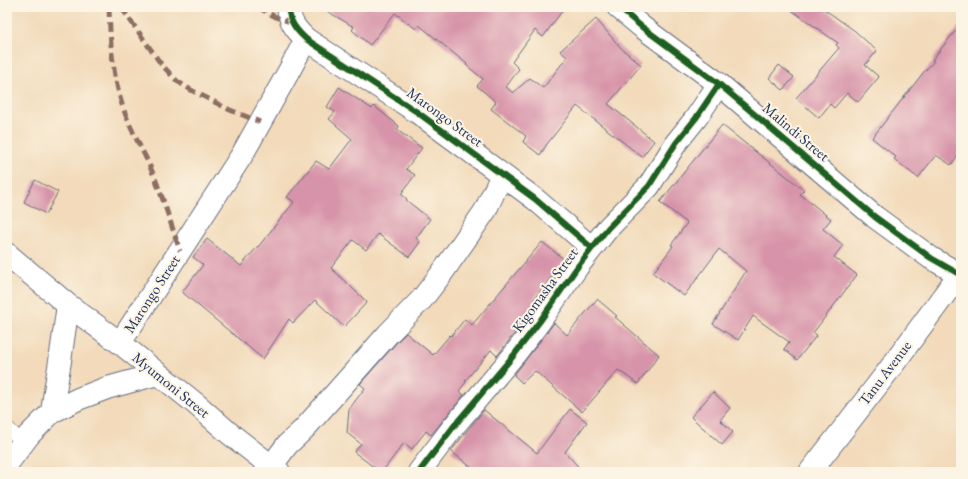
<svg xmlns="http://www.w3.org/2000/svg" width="968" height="479" font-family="'EB Garamond',serif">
  <rect width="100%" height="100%" fill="#fcf5e5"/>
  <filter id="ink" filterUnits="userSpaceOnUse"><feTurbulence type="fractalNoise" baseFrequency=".025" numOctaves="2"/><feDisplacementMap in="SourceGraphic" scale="8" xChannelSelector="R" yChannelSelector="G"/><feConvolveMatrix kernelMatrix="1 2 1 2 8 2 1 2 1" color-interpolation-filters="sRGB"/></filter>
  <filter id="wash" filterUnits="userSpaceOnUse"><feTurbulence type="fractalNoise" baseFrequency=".012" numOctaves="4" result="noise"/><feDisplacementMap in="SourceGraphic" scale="16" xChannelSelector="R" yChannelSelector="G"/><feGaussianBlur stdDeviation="0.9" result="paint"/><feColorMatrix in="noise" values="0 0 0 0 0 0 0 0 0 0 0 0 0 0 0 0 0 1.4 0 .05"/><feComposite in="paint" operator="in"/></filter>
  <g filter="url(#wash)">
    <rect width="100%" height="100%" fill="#f2daba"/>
    <g id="blocks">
      <path fill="#d793a9" d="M 320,7 L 565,7 L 543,37 L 535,30 L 512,62 L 519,69 L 506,87 L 513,93 L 530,78 L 543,88 L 544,87 L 567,57 L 560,51 L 596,19 L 621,48 L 641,65 L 608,104 L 654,141 L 642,157 L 577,106 L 547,144 L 540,155 L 523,142 L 526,136 L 491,109 L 496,102 L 477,86 L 483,79 L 466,65 L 467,64 L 419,25 L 416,29 L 395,13 L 370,45 L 352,30 L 354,27 Z
        M 787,7 L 821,7 L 855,31 L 877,51 L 865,65 L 879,77 L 858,102 L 847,93 L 834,108 L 830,104 L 819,118 L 796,98 L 839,48 L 836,45 L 838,43 Z
        M 961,24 L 961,151 L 951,165 L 936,155 L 918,178 L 894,159 L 896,157 L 872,138 L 923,73 L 934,61 L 932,60 Z
        M 779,65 L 794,77 L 783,90 L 769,78 Z
        M 339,87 L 372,109 L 374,106 L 399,126 L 397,130 L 422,148 L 406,169 L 415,175 L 401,194 L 407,199 L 406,200 L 430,219 L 416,238 L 420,242 L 409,257 L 378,234 L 366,250 L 353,240 L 331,268 L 367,302 L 344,327 L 315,300 L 293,323 L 289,319 L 263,359 L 182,292 L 203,265 L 193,257 L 207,239 L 241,266 L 258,246 L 258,247 L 294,202 L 287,197 L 316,161 L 329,169 L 352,139 L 329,119 L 335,112 L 327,107 Z
        M 722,125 L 804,190 L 800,194 L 831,219 L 823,229 L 843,245 L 834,257 L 857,275 L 813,333 L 817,335 L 797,360 L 784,349 L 789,342 L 753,316 L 738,340 L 713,324 L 746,271 L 719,249 L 684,296 L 653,273 L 673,246 L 671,245 L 687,223 L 660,202 Z
        M 35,180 L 58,192 L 46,214 L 24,202 Z
        M 542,242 L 565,260 L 533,300 L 535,302 L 534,303 L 536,305 L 504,347 L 497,356 L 491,350 L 465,381 L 466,382 L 459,391 L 464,395 L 431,435 L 426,431 L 412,449 L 404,443 L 382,472 L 380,472 L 354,452 L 361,444 L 347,433 L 349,409 L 365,388 L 360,384 L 397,342 L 406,333 L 433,355 L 450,335 L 451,336 L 465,319 L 472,325 Z
        M 597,299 L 617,316 L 615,317 L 659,355 L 638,384 L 618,370 L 582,412 L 535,371 L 522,383 L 514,375 L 554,323 L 567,335 Z
        M 713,392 L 730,408 L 720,420 L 733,432 L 722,445 L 691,417 Z
        M 570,409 L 587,422 L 565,452 L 583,472 L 477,472 L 451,451 L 484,410 L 537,453 Z"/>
    </g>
  </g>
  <g filter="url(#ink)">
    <use href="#blocks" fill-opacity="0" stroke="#666b7e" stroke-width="1"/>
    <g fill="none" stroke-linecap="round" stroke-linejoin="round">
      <g stroke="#666b7e" stroke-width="14">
        <path id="lane" d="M 7,427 L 23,443"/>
      </g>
      <g stroke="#666b7e" stroke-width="24">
        <path id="street" d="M 288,7 C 290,22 295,29 306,39 L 417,112 L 535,199 L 592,248
          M 618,7 L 642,27 L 719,84 L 875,217 L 931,258 L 959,274
          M 7,254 L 68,305 L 120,343 L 196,404 L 229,433 L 279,472
          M 120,343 L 242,155 L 289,71 L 306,39
          M 52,412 L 55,391 L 60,361 L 68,305
          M 7,464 L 29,435 L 52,412 L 78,399 L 107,388 L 158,374
          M 267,472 L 287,445 L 304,429 L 388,334 L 422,299 L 442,273 L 485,211 L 502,175
          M 419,472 L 454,426 L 514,355 L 540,321 L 578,266 L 608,228 L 649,186 L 676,143 L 696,118 L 719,84"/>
      </g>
      <g stroke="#666b7e" stroke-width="24">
        <path id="secondary" d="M 810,472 L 889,370 L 961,272"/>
      </g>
      <use href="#lane" stroke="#fff" stroke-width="13"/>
      <use href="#street" stroke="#fff" stroke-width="22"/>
      <use href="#secondary" stroke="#fff" stroke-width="22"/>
      <path stroke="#8d6e63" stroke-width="5" stroke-dasharray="10 5" stroke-linecap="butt" d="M 109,7 C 110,39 112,70 121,101 C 127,122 138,142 148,162 C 161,191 170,221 180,251
        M 121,7 L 161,64 L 177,81 L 191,90 L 230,110 L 260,122
        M 257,7 L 278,18 L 291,22"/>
      <g stroke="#fcf5e5" stroke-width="8">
        <path id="cycleway" d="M 288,7 C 290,22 295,29 306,39 L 417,112 L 535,199 L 592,248
          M 618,7 L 642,27 L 719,84 L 875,217 L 931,258 L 959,274
          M 419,472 L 454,426 L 514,355 L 540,321 L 578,266 L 608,228 L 649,186 L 676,143 L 696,118 L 719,84"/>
      </g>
      <use href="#cycleway" stroke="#1b5e20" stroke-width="6"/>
    </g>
  </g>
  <g text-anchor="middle" stroke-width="4" stroke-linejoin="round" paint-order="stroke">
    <g font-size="15" fill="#1b2f5e" stroke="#fcf5e5">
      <text transform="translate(445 117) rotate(36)" y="5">Marongo Street</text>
      <text transform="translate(796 132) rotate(40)" y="5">Malindi Street</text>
      <text transform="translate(545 290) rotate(-54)" y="5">Kigomasha Street</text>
      <text transform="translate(152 294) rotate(-57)" y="5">Marongo Street</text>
      <text transform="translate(885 373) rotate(-53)" y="5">Tanu Avenue</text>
      <text transform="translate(171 385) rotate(39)" y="5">Myumoni Street</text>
    </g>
  </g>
  <rect width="968" height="479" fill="none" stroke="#fcf5e5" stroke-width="24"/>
</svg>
